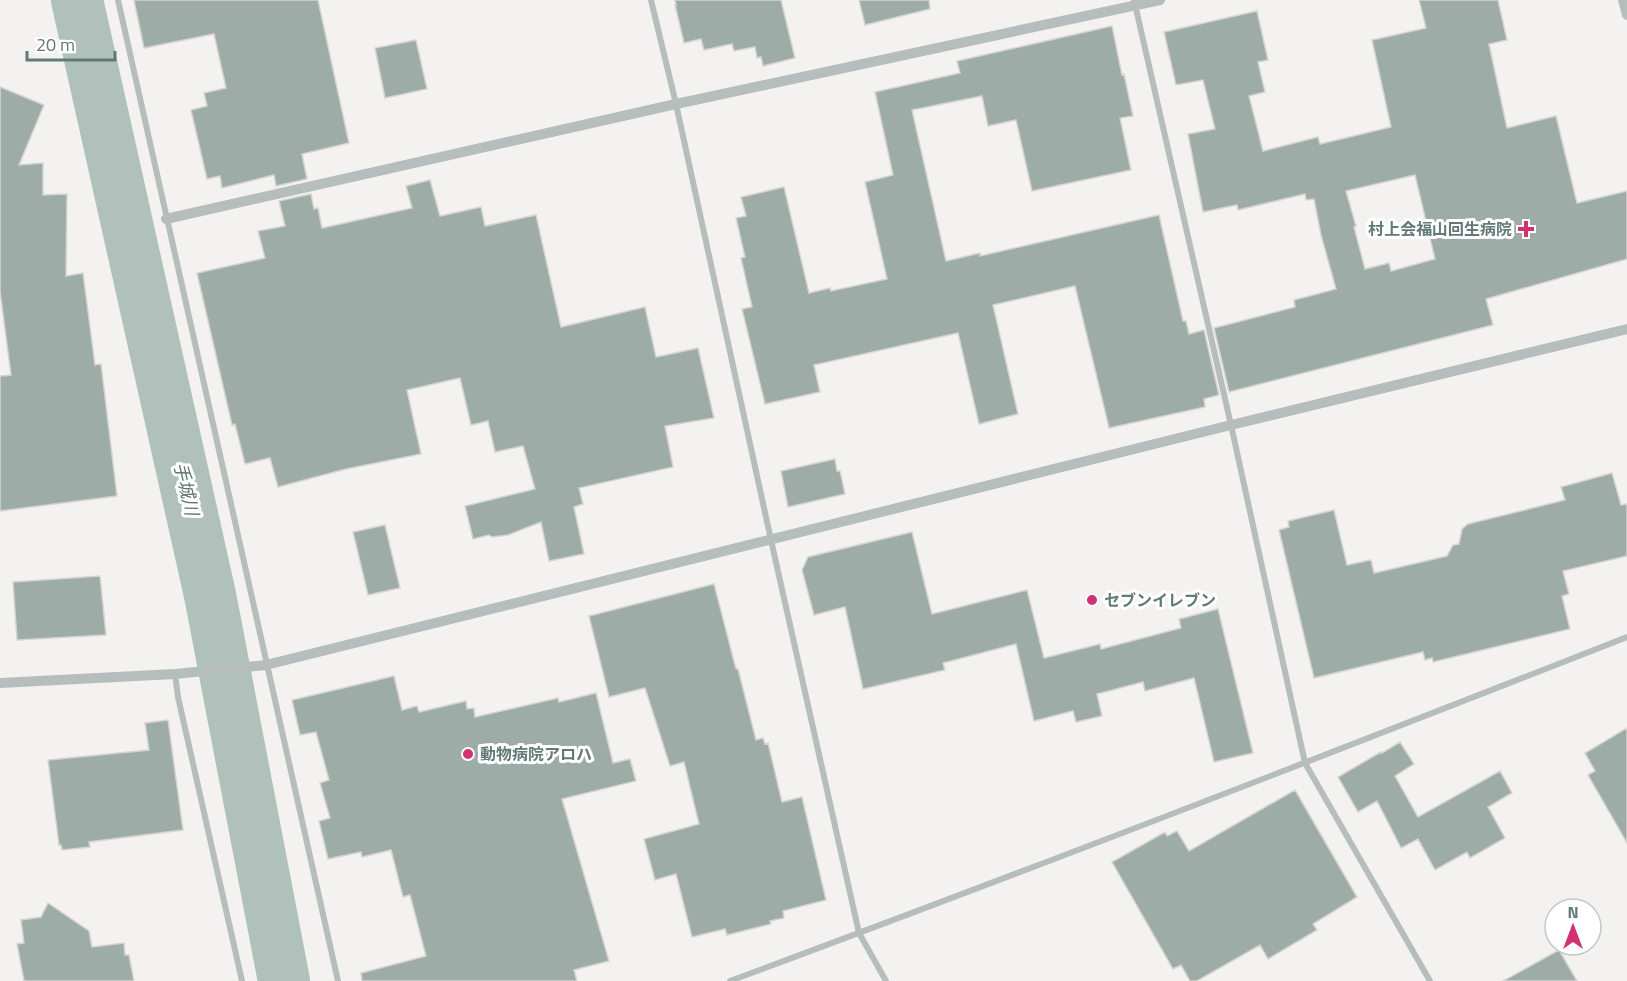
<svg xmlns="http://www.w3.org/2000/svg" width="1627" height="981" font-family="'Titillium Web','Noto Sans JP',sans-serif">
  <rect width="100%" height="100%" fill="#f4f2f0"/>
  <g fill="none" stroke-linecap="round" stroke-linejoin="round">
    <path stroke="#afc1ba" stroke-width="52" d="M 77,0 L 210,595 L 284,981"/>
  </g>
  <path fill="#9eaca8" stroke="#d5d4d3" stroke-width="1.5" fill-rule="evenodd" d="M 134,0 L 318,0 L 349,143 L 302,154 L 307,179 L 276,186 L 274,175 L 222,188 L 220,176 L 207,179 L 191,110 L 207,106 L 204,93 L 226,88 L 214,34 L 144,48 Z
    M 675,0 L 781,0 L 795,58 L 763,66 L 761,57 L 757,58 L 755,47 L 734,51 L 732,44 L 704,50 L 701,39 L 684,43 L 675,5 L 676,5 Z
    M 859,0 L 929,0 L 930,9 L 865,25 Z
    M 1419,0 L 1498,0 L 1507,40 L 1489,44 L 1507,128 L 1556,116 L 1577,203 L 1627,191 L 1627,259 L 1486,299 L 1493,325 L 1229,392 L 1214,328 L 1295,307 L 1294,300 L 1336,289 L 1321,235 L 1314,199 L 1306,200 L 1305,194 L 1238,210 L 1237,205 L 1203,212 L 1188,134 L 1215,129 L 1203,80 L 1176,85 L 1164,32 L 1257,11 L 1268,60 L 1258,62 L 1265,92 L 1249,96 L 1263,151 L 1318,137 L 1320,144 L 1391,127 L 1372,40 L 1426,28 ZM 1415,175 L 1435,259 L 1391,271 L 1389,263 L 1365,269 L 1354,227 L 1356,226 L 1346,191 Z
    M 1112,26 L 1122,75 L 1124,74 L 1133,116 L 1120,118 L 1131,170 L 1032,191 L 1016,120 L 988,126 L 982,96 L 912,110 L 946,261 L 980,253 L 980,256 L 1159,215 L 1183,321 L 1186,321 L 1189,334 L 1204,330 L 1219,395 L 1204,399 L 1205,407 L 1109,428 L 1075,286 L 993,305 L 1018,414 L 979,424 L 958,333 L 814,365 L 820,392 L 765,404 L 742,309 L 752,307 L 741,258 L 745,257 L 736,218 L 746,216 L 741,197 L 784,187 L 809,293 L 830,288 L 831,291 L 887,279 L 865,182 L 893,175 L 875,92 L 960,73 L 957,61 Z
    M 416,40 L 427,89 L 385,98 L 375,48 Z
    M 0,87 L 44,105 L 19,165 L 43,163 L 43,195 L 67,194 L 66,276 L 83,273 L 95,365 L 101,364 L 117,496 L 0,511 L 0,376 L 11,375 L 0,291 Z
    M 430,180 L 440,216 L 481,207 L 485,226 L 536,215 L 561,327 L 645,307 L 656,357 L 698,348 L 714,418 L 665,426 L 673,467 L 579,488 L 583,504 L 574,507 L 584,554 L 549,561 L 541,522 L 508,535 L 492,537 L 489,535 L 473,539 L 465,506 L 535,489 L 523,446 L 495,452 L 488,421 L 471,425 L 460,378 L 407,390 L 421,454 L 346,469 L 278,487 L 270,458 L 245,464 L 235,424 L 232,425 L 197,273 L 265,258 L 258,231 L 285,226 L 279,201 L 311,194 L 314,209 L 318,208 L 322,228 L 412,208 L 406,186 Z
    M 835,459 L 837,471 L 840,471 L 845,494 L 788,507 L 781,471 Z
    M 1612,473 L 1621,505 L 1627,504 L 1627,556 L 1563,571 L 1569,594 L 1562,596 L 1570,629 L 1433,662 L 1432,658 L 1425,660 L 1423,652 L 1314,678 L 1279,530 L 1289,527 L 1288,521 L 1334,510 L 1347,565 L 1371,560 L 1374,573 L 1447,556 L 1453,545 L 1459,544 L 1462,529 L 1468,524 L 1565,500 L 1561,487 Z
    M 385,525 L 400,588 L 368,595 L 353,532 Z
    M 912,532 L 932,614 L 1027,590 L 1044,658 L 1100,644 L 1101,649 L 1181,628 L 1179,619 L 1218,609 L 1253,753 L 1214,762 L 1194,678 L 1145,691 L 1143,682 L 1097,694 L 1102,716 L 1076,722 L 1073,711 L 1034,721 L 1016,644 L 943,663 L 945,670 L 863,689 L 845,607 L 814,615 L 802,570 L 808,557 Z
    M 100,576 L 106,635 L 17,640 L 13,582 Z
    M 714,584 L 736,669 L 738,669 L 756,740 L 763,738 L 765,744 L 768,743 L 782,802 L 802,797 L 826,900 L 783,911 L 784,918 L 770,921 L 771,924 L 727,935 L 725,929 L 692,937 L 676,874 L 655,880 L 644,839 L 699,824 L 684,762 L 670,766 L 645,688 L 609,697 L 589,616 Z
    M 394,676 L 402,710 L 417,706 L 419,712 L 466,701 L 467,709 L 474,708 L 475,717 L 558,698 L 559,702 L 596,693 L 613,763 L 630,759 L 636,781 L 562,799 L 609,961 L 574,970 L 577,981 L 362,981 L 361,973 L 426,956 L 410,895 L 403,897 L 391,850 L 362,857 L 361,852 L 328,859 L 319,821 L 330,818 L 320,783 L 329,780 L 316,732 L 300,735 L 292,700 Z
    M 168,720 L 183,830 L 89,842 L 90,847 L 62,850 L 61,845 L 59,845 L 48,760 L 149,750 L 145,723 Z
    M 1627,728 L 1627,843 L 1588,775 L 1595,771 L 1585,753 Z
    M 1400,742 L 1414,764 L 1395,776 L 1418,817 L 1500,771 L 1512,793 L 1488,807 L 1505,838 L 1470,858 L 1467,852 L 1435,870 L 1418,839 L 1401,848 L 1377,801 L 1358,812 L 1338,777 L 1381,752 L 1382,753 Z
    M 1295,790 L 1357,897 L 1313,924 L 1317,930 L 1268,959 L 1260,945 L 1197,981 L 1190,981 L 1181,965 L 1173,969 L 1112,862 L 1165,832 L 1167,836 L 1177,831 L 1189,851 Z
    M 48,903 L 89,931 L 92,947 L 124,943 L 125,955 L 129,955 L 134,981 L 24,981 L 17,944 L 24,943 L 21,920 L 41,917 Z
    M 1559,950 L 1577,981 L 1503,981 Z"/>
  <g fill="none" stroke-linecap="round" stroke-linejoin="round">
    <path stroke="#b6bebd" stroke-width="6" d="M 118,0 L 338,981
      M 651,0 L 676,104 L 771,540 L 859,933 L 886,981
      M 1134,0 L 1231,425 L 1305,763 L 1430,981
      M 175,674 L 178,697 L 242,981
      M 730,981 C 1030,870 1329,754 1627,637"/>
    <path stroke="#b6bebd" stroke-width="10" d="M 1623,0 L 1627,15
      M 166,219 L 676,104 L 1160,0
      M 0,683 L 175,674 L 266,665 L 1231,425 L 1627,329"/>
  </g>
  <g fill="#d52f73" stroke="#fff" stroke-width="2">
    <path d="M1523 220h6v6h6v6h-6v6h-6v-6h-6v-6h6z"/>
    <circle cx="1092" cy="600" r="6"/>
    <circle cx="468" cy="754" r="6"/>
  </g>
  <g text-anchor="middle" stroke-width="6" stroke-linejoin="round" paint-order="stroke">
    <g font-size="16" font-weight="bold" fill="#617a75" stroke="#fff" text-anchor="start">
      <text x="1512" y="235" text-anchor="end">村上会福山回生病院</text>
      <text x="1104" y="606">セブンイレブン</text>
      <text x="480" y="760">動物病院アロハ</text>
    </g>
    <g font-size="18" font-style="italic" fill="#5c766c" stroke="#fff">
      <text transform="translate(186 489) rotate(77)" y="6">手城川</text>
    </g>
  </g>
  <g transform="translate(1573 927)"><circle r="28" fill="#ffffff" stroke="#c0cac8" stroke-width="1.5"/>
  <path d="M0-4.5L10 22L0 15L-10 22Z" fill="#d52f73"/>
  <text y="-9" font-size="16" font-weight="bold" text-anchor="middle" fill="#617a75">N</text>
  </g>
  <path d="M27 51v9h88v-9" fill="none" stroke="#617a75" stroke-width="3"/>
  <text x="36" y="51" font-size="18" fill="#617a75" stroke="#ffffff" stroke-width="4.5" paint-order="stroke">20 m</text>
</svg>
